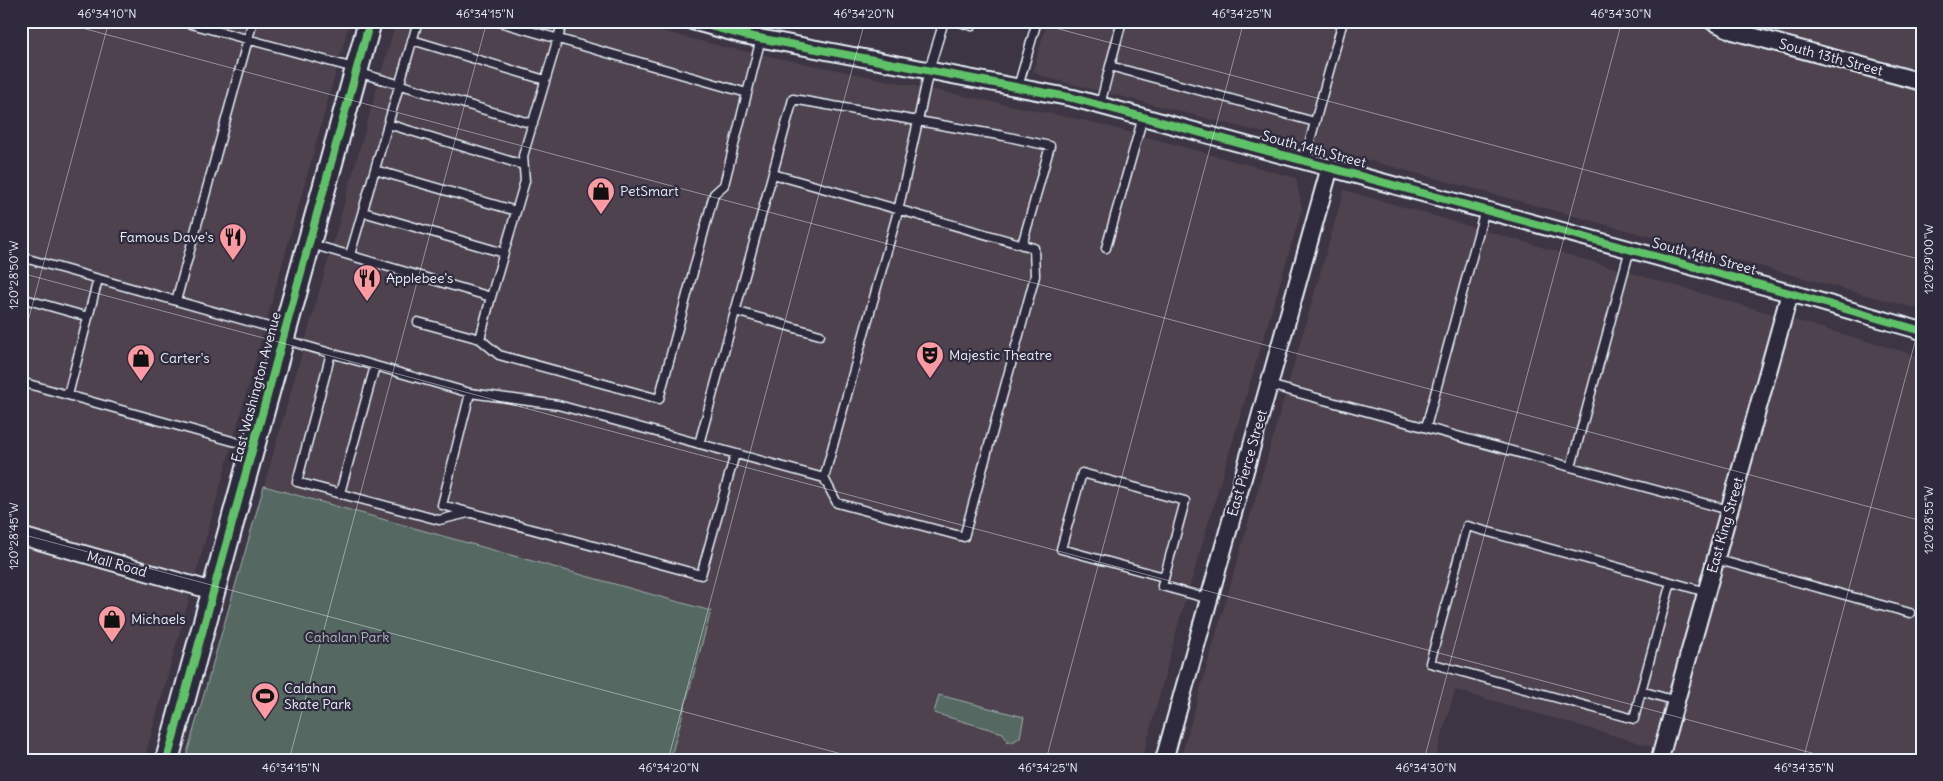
<svg xmlns="http://www.w3.org/2000/svg" width="1943" height="781" font-family="Delius,sans-serif">
  <rect width="100%" height="100%" fill="#3d3544"/>
  <filter id="ink" filterUnits="userSpaceOnUse"><feTurbulence type="fractalNoise" baseFrequency=".02" numOctaves="2"/><feDisplacementMap in="SourceGraphic" scale="10" xChannelSelector="R" yChannelSelector="G"/><feConvolveMatrix kernelMatrix="1 2 1 2 8 2 1 2 1" color-interpolation-filters="sRGB"/></filter>
  <g filter="url(#ink)">
    <path fill="#4e434d" d="M 21,21 L 350,21 L 144,760 L 21,760 Z
      M 396,21 L 621,21 L 724,47 L 1092,122 L 1296,178 L 1302,209 L 1180,618 L 1142,760 L 670,760 L 711,611 L 264,486 Z
      M 1047,21 L 1922,21 L 1922,310 L 1331,150 L 1041,76 L 1033,71 Z
      M 1344,190 L 1922,357 L 1922,760 L 1676,760 L 1678,754 L 1455,690 L 1435,760 L 1180,760 Z"/>
    <path fill="#556962" stroke="#9eadad" d="M 264,486 L 711,611 L 670,760 L 185,760 Z
      M 939,695 L 1024,717 L 1020,737 L 1013,742 L 1008,742 L 1003,733 L 934,713 Z"/>
    <g fill="none" stroke-linecap="round" stroke-linejoin="round">
      <g stroke="#e8f1f8" stroke-width="11">
        <path id="lane" d="M 180,21 L 354,68
          M 496,21 L 747,93
          M 944,21 L 929,70 L 918,121 L 1004,136 L 1050,146 L 1022,245
          M 957,21 L 972,26 L 973,21
          M 412,40 L 545,80
          M 1110,66 L 1122,21
          M 357,72 L 533,124
          M 1018,87 L 1037,21
          M 1100,105 L 1110,66 L 1315,122 L 1305,160
          M 1315,122 L 1343,21
          M 388,124 L 523,165
          M 375,170 L 516,211
          M 363,212 L 504,253
          M 311,244 L 491,297 L 480,339 L 418,322
          M 1106,248 L 1143,117
          M 350,255 L 418,21
          M 21,257 L 283,331
          M 491,297 L 525,181 L 523,156 L 563,21
          M 21,298 L 88,317
          M 176,301 L 253,21
          M 735,311 L 820,335
          M 480,339 L 499,355 L 659,399 L 714,194 L 724,185 L 761,38
          M 285,340 L 470,393 L 558,405 L 824,478 L 837,503 L 964,537 L 1035,276 L 1034,248 L 773,174
          M 331,353 L 297,482 L 439,520 L 468,513
          M 21,382 L 250,446
          M 1269,385 L 1729,510
          M 470,393 L 442,505 L 701,575 L 735,454
          M 68,395 L 98,279
          M 1426,427 L 1485,209
          M 699,444 L 793,99 L 918,121 L 898,211 L 824,478
          M 1571,467 L 1630,249
          M 340,493 L 375,366
          M 1715,559 L 1910,613
          M 1164,577 L 1061,549 L 1082,473 L 1185,501 L 1162,586 L 1209,599
          M 1641,691 L 1634,719 L 1430,663 L 1467,526 L 1671,582
          M 1676,701 L 1641,691 L 1671,582 L 1706,592"/>
      </g>
      <g stroke="#e8f1f8" stroke-width="20">
        <path id="street" d="M 692,21 L 743,35 L 1073,98 L 1790,293 L 1922,331
          M 1712,21 L 1733,31 L 1922,82
          M 21,536 L 213,591
          M 1660,758 L 1790,293
          M 1164,760 L 1330,167"/>
      </g>
      <g stroke="#e8f1f8" stroke-width="26">
        <path id="secondary" d="M 167,760 L 370,21"/>
      </g>
      <use href="#lane" stroke="#2f2a3d" stroke-width="8"/>
      <use href="#street" stroke="#2f2a3d" stroke-width="16"/>
      <use href="#secondary" stroke="#2f2a3d" stroke-width="22"/>
      <g stroke="#2f2a3d" stroke-width="11">
        <path id="cycleway" d="M 692,21 L 743,35 L 1073,98 L 1790,293 L 1922,331
          M 167,760 L 370,21"/>
      </g>
      <use href="#cycleway" stroke="#61c268" stroke-width="8"/>
    </g>
  </g>
  <path fill="none" stroke="#e8f1f8" stroke-width="1" stroke-opacity="0.45" d="M 56,21 L 1922,521M 1029,21 L 1922,260M 21,273 L 1838,760M 21,347 L 109,21M 21,534 L 864,760M 289,760 L 487,21M 668,760 L 865,21M 1046,760 L 1244,21M 1424,760 L 1622,21M 1803,760 L 1922,316"/>
  <defs>
    <g id="shop-pin" transform="scale(1.4375)"><path d="M0 17L-7.5 6A9.5 9.5 0 1 1 7.5 6Z" fill="#ff9aa2" stroke="#2f2a3d"/><path d="M-5-2.5h2.3a2.7 3.5 0 0 1 5.4 0H5L5.5 6h-11ZM-1.5-2.5h3a1.5 2.3 0 0 0-3 0Z" fill="#111"/></g>
    <g id="restaurant-pin" transform="scale(1.4375)"><path d="M0 17L-7.5 6A9.5 9.5 0 1 1 7.5 6Z" fill="#ff9aa2" stroke="#2f2a3d"/><path d="M-5-6h1v4h1v-4h1v4h1v-4h1v5L-1.5 .5V6h-2V.5L-5-1ZM5-6V6H3V1.5H1.5Q1.5-4 5-6Z" fill="#111"/></g>
    <g id="theatre-pin" transform="scale(1.4375)"><path d="M0 17L-7.5 6A9.5 9.5 0 1 1 7.5 6Z" fill="#ff9aa2" stroke="#2f2a3d"/><path d="M-5-5.5Q0-4 5-5.5V0Q5 5 0 6Q-5 5-5 0ZM-3.3-2.5H-1v1.5H-3.3ZM1-2.5H3.3v1.5H1ZM-2.8 1Q0 5.5 2.8 1Z" fill="#111"/></g>
    <g id="stadium-pin" transform="scale(1.4375)"><path d="M0 17L-7.5 6A9.5 9.5 0 1 1 7.5 6Z" fill="#ff9aa2" stroke="#2f2a3d"/><path d="M0-5a6.5 5 0 1 0 0 10a6.5 5 0 1 0 0-10ZM-3.5-1.8h7v3.6h-7Z" fill="#111"/></g>
  </defs>
  <g fill-rule="evenodd">
    <use href="#shop-pin" x="601" y="191"/>
    <use href="#restaurant-pin" x="233" y="237"/>
    <use href="#restaurant-pin" x="367" y="278"/>
    <use href="#theatre-pin" x="930" y="355"/>
    <use href="#shop-pin" x="141" y="358"/>
    <use href="#shop-pin" x="112" y="619"/>
    <use href="#stadium-pin" x="265" y="696"/>
  </g>
  <g text-anchor="middle" stroke-width="4.5" stroke-linejoin="round" paint-order="stroke">
    <g font-size="14" fill="#e8f1f8" stroke="#2f2a3d">
      <text transform="translate(1831 57) rotate(15)" y="5">South 13th Street</text>
      <text transform="translate(1314 149) rotate(15)" y="5">South 14th Street</text>
      <text transform="translate(1704 256) rotate(15)" y="5">South 14th Street</text>
      <text transform="translate(256 387) rotate(-75)" y="5">East Washington Avenue</text>
      <text transform="translate(1247 463) rotate(-74)" y="5">East Pierce Street</text>
      <text transform="translate(1725 525) rotate(-74)" y="5">East King Street</text>
      <text transform="translate(117 564) rotate(16)" y="5">Mall Road</text>
    </g>
    <g font-size="14" fill="#e8f1f8" stroke="#2f2a3d" text-anchor="start">
      <text x="620" y="196">PetSmart</text>
      <text x="214" y="242" text-anchor="end">Famous Dave's</text>
      <text x="386" y="283">Applebee's</text>
      <text x="949" y="360">Majestic Theatre</text>
      <text x="160" y="363">Carter's</text>
      <text x="131" y="624">Michaels</text>
      <text x="284" y="693">Calahan<tspan x="284" dy="16">Skate Park</tspan></text>
    </g>
    <g font-size="14" fill="#adbbbc" stroke="#2f2a3d">
      <text x="347" y="642">Cahalan Park</text>
    </g>
  </g>
  <rect width="1943" height="781" fill="none" stroke="#2f2a3d" stroke-width="55"/>
  <rect x="28" y="28" width="1888" height="726" fill="none" stroke="#e8f1f8" stroke-width="2"/>
  <g font-size="12" text-anchor="middle" fill="#e8f1f8">
    <text x="107" y="18">46°34'10"N</text>
    <text x="485" y="18">46°34'15"N</text>
    <text x="864" y="18">46°34'20"N</text>
    <text x="1242" y="18">46°34'25"N</text>
    <text x="1621" y="18">46°34'30"N</text>
    <text transform="translate(1929 259) rotate(-90)" y="4">120°29'00"W</text>
    <text transform="translate(14 275) rotate(-90)" y="4">120°28'50"W</text>
    <text transform="translate(1929 520) rotate(-90)" y="4">120°28'55"W</text>
    <text transform="translate(14 536) rotate(-90)" y="4">120°28'45"W</text>
    <text x="291" y="772">46°34'15"N</text>
    <text x="669" y="772">46°34'20"N</text>
    <text x="1048" y="772">46°34'25"N</text>
    <text x="1426" y="772">46°34'30"N</text>
    <text x="1804" y="772">46°34'35"N</text>
  </g>
</svg>
